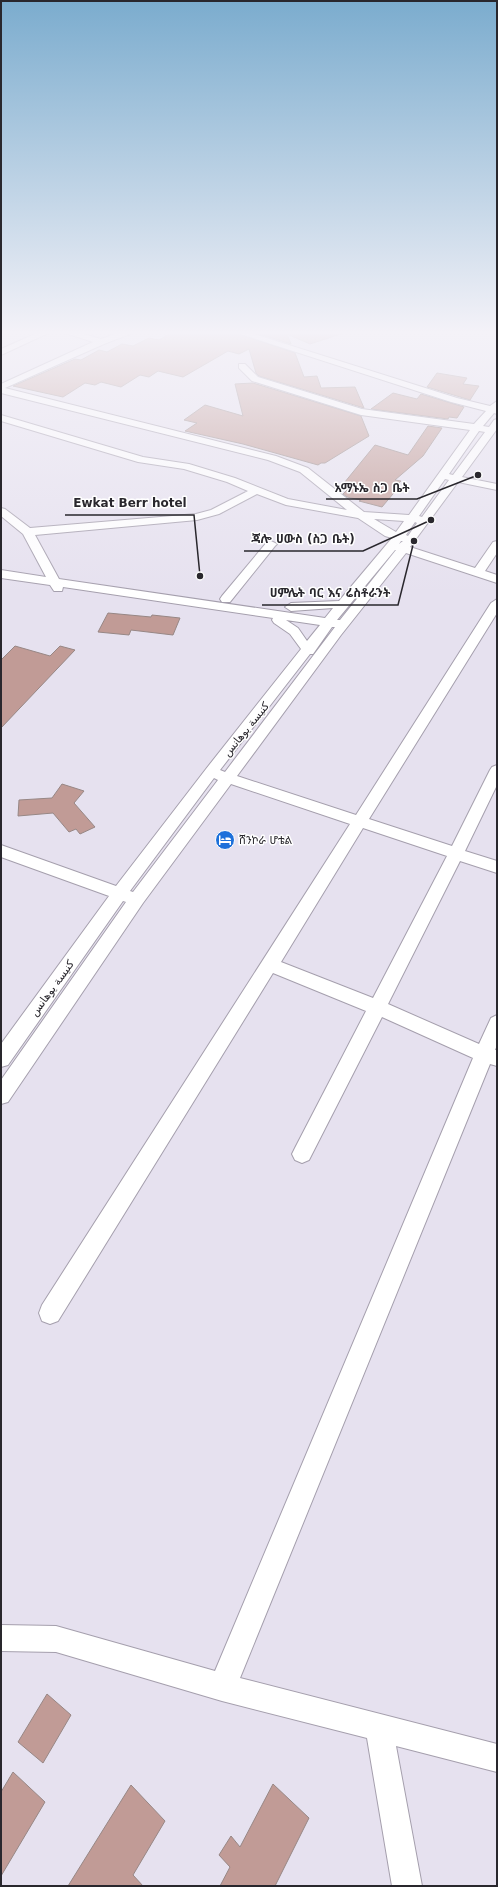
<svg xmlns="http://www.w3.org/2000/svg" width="498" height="1887" font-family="'DejaVu Sans','Noto Naskh Arabic','Noto Sans Ethiopic',sans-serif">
  <rect width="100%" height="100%" fill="#e6e1ef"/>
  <path fill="#c19b96" stroke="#978785" d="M 176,330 L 194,335 L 195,330 L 227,330 L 295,353 L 304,377 L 317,376 L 321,388 L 355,387 L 364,408 L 259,376 L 256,373 L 249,349 L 239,354 L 228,351 L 183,377 L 158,371 L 149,377 L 140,375 L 121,387 L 101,382 L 95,385 L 85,383 L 63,397 L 13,386 L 75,359 L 81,360 L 99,350 L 107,352 L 122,344 L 133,346 L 149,338 L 159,340 Z
    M 247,330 L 344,330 L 344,333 L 310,344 L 287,334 L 291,344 Z
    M 437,373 L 467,378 L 463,384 L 479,386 L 470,400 L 427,387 Z
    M 253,383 L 361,416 L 369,436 L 325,463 L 321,463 L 318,465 L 243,444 L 185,431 L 197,423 L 184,420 L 205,405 L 243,416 L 235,384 Z
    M 393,393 L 417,399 L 421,394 L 464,407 L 457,418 L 449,417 L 448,419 L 371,409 Z
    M 428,426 L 442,428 L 423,456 L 395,480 L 401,481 L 395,487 L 398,488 L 382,507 L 359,501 L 361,500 L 347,497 L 343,494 L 348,489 L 340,488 L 375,445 L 408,455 Z
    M 108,613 L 151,617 L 152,615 L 180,618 L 173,635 L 131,630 L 129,635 L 98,632 Z
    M 15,646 L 50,656 L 60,646 L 75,650 L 1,728 L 1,660 Z
    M 62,784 L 84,791 L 74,803 L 95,827 L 80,834 L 76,829 L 69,832 L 53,813 L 18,816 L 19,800 L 52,798 Z
    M 47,1694 L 71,1715 L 43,1763 L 18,1742 Z
    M 13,1772 L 45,1802 L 1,1876 L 1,1792 Z
    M 273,1784 L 309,1818 L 275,1886 L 220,1886 L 230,1867 L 219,1855 L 231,1836 L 240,1847 Z
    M 131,1785 L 165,1821 L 133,1875 L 143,1886 L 68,1886 Z"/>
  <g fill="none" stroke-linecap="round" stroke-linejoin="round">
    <g stroke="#a59fad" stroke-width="2">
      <path id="minor" d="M 44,330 L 55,330 L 1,355 L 1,349 Z
        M 56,330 L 70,330 L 101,339 L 127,330 L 140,330 L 104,344 L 5,388 L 276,456 L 308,468 L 364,512 L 409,515 L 470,430 L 361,415 L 252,381 L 239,368 L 239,364 L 245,364 L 258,377 L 362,409 L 474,424 L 486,411 L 451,402 L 228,330 L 241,330 L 457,398 L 490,406 L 497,401 L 497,414 L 494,413 L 483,426 L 489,427 L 494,420 L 497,419 L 497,429 L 462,477 L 497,484 L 497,490 L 458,482 L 410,547 L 475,568 L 493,542 L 497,541 L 497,553 L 485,571 L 497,575 L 497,583 L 406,553 L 341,635 L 237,776 L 356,815 L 491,603 L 497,599 L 497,613 L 369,819 L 452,846 L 490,770 L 492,767 L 497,765 L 497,785 L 465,851 L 497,861 L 497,873 L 460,861 L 388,1004 L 479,1044 L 491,1018 L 497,1015 L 497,1045 L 495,1050 L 497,1050 L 497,1066 L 490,1064 L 240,1678 L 497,1744 L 497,1772 L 396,1746 L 422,1886 L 392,1886 L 367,1738 L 222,1701 L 56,1652 L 1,1651 L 1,1625 L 56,1626 L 215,1671 L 473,1058 L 382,1017 L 309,1160 L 302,1163 L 295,1160 L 292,1154 L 295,1148 L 366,1011 L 273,973 L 58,1321 L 50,1324 L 42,1321 L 39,1313 L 42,1305 L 350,824 L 231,784 L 143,903 L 8,1102 L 1,1104 L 1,1080 L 126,902 L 123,901 L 8,1065 L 1,1067 L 1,1044 L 109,896 L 1,857 L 1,845 L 116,886 L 206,769 L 301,649 L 290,634 L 274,623 L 272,620 L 273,618 L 63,587 L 62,591 L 54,591 L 50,585 L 1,578 L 1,570 L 46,577 L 23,534 L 1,516 L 1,508 L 5,509 L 30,528 L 196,514 L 211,510 L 248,491 L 227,482 L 184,469 L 138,462 L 1,421 L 1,415 L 143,457 L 189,464 L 235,478 L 288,499 L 347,510 L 300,472 L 268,460 L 1,393 L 1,384 L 93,342 ZM 479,431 L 485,432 L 453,475 L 449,474 ZM 445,479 L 449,480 L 422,517 L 419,516 ZM 257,494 L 286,505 L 358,518 L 385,536 L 392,538 L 339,601 L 291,603 L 285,607 L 291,611 L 333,608 L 325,618 L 59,579 L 35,535 L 197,520 L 219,514 ZM 374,519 L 404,521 L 396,532 ZM 415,522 L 417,523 L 408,536 L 406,535 ZM 401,541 L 403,541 L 399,544 ZM 395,550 L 396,550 L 340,620 L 337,620 ZM 286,620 L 320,625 L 307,641 L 298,628 ZM 332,627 L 335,627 L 225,772 L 220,770 L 310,654 L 313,654 ZM 214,778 L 218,780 L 133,892 L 130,891 ZM 363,828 L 447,856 L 373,998 L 281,962 Z
        M 271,541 L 277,544 L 275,546 L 230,602 L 222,602 L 220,599 L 222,596 L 267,542 Z"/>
    </g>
    <use href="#minor" fill="#fff" fill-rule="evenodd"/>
  </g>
  <linearGradient id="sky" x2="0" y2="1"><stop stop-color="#7bacce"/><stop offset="0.56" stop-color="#f4f2f8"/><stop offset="1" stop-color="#f4f2f8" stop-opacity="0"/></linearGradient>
  <rect width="498" height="594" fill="url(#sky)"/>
  <defs>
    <g id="hotel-disc" transform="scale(1)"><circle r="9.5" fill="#1d70da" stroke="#fff"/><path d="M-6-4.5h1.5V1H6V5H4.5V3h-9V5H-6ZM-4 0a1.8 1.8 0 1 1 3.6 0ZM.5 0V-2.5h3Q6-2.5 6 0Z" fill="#fff"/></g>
  </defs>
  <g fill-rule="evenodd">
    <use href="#hotel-disc" x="225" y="840"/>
  </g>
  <g text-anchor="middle" stroke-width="3" stroke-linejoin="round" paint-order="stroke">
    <g font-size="11" fill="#29272d" stroke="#fff">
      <text transform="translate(246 729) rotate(-51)" y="4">كنيسة يوهانس</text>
      <text transform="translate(52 988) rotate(-54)" y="4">كنيسة يوهانس</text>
    </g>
    <g font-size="11" fill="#29272d" stroke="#fff" text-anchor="start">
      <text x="239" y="844">ሸንኮራ ሆቴል</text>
    </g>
  </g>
  <path fill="none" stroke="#29272d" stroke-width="1.5" d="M478 475L417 499H326M200 576L194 515H65M431 520L363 551H244M414 541L398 605H262"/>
  <g fill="#29272d" stroke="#fff" stroke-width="1.5">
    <circle cx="478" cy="475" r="4"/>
    <circle cx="200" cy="576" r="4"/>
    <circle cx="431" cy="520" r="4"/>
    <circle cx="414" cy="541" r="4"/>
  </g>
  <g font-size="12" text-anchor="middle" font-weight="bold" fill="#29272d" stroke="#fff" stroke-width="3" stroke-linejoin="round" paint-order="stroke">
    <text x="372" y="492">አማኑኤ ስጋ ቤት</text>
    <text x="130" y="507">Ewkat Berr hotel</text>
    <text x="303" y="543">ጃሎ ሀውስ (ስጋ ቤት)</text>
    <text x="330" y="597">ሀምሌት ባር እና ሬስቶራንት</text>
  </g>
  <rect width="498" height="1887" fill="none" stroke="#29272d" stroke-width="4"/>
</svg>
